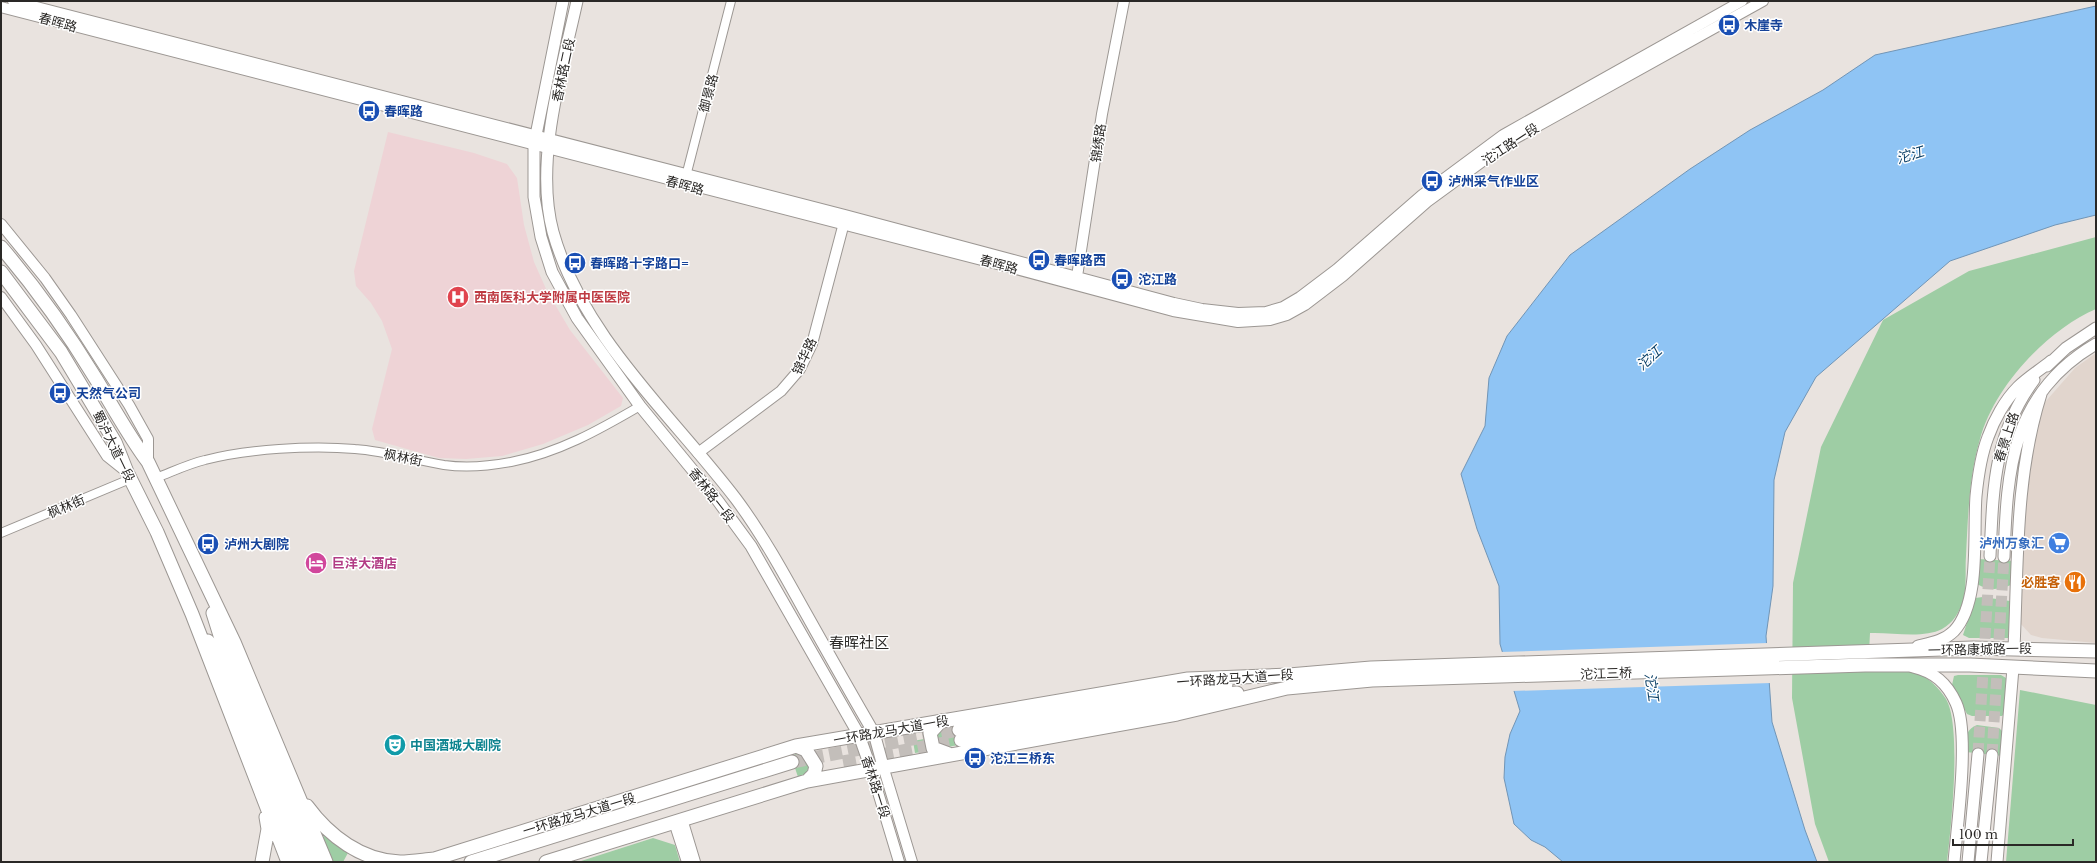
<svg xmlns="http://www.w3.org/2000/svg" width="2097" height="863" font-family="'Libre Baskerville','Noto Sans SC',serif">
  <rect width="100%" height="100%" fill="#e9e3df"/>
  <path fill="#e1d5cd" d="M 2096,353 L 2096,643 L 2042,638 L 2031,635 L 2019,622 L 2025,494 L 2039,409 L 2075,368 Z"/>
  <path fill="#eed3d6" d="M 388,132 L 474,153 L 507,164 L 517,178 L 524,225 L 534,262 L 547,291 L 570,330 L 623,398 L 621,406 L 588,425 L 543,444 L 502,456 L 466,459 L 439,458 L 375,440 L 372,429 L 392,349 L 382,321 L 371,303 L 356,286 L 354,271 Z"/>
  <path fill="#9ecda4" d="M 2096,237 L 2096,309 C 2047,330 1994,387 1980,439 C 1969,477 1968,516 1966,556 C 1965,569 1967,588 1963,601 C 1959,613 1953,623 1942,629 C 1923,639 1891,632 1870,633 L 1868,672 C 1882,671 1904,667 1917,673 C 1929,678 1939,688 1946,699 C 1962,726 1951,828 1947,862 L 1829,862 L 1815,824 L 1792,698 L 1793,583 L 1821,447 L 1883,320 L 1969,271 Z
    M 1977,559 L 2014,561 L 2013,584 C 2001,590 1989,591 1977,584 Z
    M 1983,597 L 2010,601 L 2009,635 L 2008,638 L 1969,638 L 1963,635 L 1975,598 Z
    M 1958,675 L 2001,675 L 2006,678 L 2004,714 L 2002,716 L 1972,716 L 1967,714 L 1952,685 L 1954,676 Z
    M 2020,690 L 2096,705 L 2096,862 L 2006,862 Z
    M 957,724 L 959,745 L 947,747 L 938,743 L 937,735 L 944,726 Z
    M 1977,725 L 1999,728 L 2003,732 L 2003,756 L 1966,752 C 1966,740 1964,730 1977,725 Z
    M 924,739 L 928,751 L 915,753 L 913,741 Z
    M 796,754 L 803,756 L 809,764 L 807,773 L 798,777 L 791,756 Z
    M 325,834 L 349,851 L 343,862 L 333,862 L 323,837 Z
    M 653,838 L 675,845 L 680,862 L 578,862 Z"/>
  <path fill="#8fc4f4" stroke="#7195b6" d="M 2096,6 L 2096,215 L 2055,225 L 1950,261 L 1816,377 L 1785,432 L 1774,480 L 1773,586 L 1766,636 L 1772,722 L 1805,830 L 1817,862 L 1563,862 L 1545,847 L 1531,840 L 1514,824 L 1504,778 L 1505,757 L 1510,734 L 1520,711 L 1500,644 L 1499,586 L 1477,529 L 1461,474 L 1485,426 L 1489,378 L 1507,336 L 1570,255 L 1690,169 L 1750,130 L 1823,90 L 1875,55 Z"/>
  <path fill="#e9e3df" d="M 1768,643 L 1771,683 L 1512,691 L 1500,652 Z"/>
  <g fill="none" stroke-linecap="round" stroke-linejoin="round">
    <path stroke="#c3beba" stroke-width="11" stroke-dasharray="11 5.5" stroke-linecap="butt" d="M 1978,754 L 1990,556
      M 1992,755 L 2004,557"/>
    <path stroke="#c3beba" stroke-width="13" stroke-dasharray="13 6" stroke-linecap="butt" d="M 792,762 L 959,730
      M 843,762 L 961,740"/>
    <g stroke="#9c9793" stroke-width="10">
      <path id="minor" d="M 685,180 L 731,1
        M 156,478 C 172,472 188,464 205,460 C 246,449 312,445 355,449 C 385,451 414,460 444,465 C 465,468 490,466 511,462 C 558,453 599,430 640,406
        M 1,533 L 130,479"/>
    </g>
    <g stroke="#9c9793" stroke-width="12">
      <path id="tertiary" d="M 13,1 L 845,215 L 1174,303 L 1202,309 L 1238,313 L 1266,312 L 1283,307 L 1300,297 L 1337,269 L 1422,195 L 1503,135 L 1742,1
        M 1,7 L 1005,266 L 1173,311 L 1238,322 L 1270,320 L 1287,315 L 1305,305 L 1343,276 L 1427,202 L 1509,142 L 1763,1
        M 1,224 L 45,278 L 71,315 L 129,405 L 148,439 L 148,462
        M 1076,283 L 1102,114 L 1124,1
        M 1,297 L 36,345 L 107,456 L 127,472
        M 698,453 L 781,391 L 800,369 L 812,344 L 845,219
        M 883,766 L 912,862
        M 871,769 L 899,862
        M 682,819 L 695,862
        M 674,822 L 687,862"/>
    </g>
    <g stroke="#9c9793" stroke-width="13">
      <path id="secondary" d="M 563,1 L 534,145 L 534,197 L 541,237 L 552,272 L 577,318 L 640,406 L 718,501 L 751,546 L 859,735 L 871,769
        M 577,1 C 562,70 534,162 553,232 C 582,336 672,415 736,499 C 762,534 783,572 804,610 C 827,651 850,692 874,733 L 883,766
        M 2047,366 L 2066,348 L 2096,328
        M 1990,556 C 1993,490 1993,436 2034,380
        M 2004,557 C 2007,469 2011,394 2096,344
        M 1918,646 C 1931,643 1944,641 1954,631 C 1981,602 1973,534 1976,496 C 1978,476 1981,455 1988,437 C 1994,420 2005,400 2018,387 C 2027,378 2040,370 2051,361
        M 2014,648 C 2018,563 2015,476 2041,394
        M 1913,667 C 1934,672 1947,683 1956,703 C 1970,734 1957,826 1954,862
        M 1968,862 L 1978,754
        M 1981,862 L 1992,755
        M 1997,862 L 2013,668"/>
    </g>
    <g stroke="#9c9793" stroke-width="15">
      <path id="trunk" d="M 1,247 C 36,288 68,333 96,379 C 113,407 128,435 148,462 L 234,642 L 326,862
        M 1,272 L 61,352 L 115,442 L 127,472 L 157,532 L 192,614 L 288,862
        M 213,613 L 223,645 L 312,862
        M 208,641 L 217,657 L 301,862
        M 941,721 L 930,733 L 933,748 L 949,754
        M 959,730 L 1226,684
        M 961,740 L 1215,695 L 1237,693
        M 796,746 L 806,750 L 816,766 L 814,774 L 807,781
        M 307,806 C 329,836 362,861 400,862 C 411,862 423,860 434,859
        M 262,862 L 268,829 L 266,817
        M 425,862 L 796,746 L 1188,679 L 1289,675 L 1371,668 L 1973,648 L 2096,651
        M 471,862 L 792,762
        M 546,862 L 807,781 L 1177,714 L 1287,688 L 1372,680 L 1865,665 L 1970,665 L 2096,671"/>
    </g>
    <use href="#minor" stroke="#fff" stroke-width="8"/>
    <use href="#tertiary" stroke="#fff" stroke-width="10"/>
    <use href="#secondary" stroke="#fff" stroke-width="11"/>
    <use href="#trunk" stroke="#fff" stroke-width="13"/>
  </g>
  <defs>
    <g id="bus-disc" transform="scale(1.15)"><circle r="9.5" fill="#1a4fb4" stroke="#fff"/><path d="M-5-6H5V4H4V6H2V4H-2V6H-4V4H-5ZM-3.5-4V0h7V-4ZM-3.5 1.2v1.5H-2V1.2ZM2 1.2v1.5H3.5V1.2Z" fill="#fff"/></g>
    <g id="hospital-disc" transform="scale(1.15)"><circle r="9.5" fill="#e0444e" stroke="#fff"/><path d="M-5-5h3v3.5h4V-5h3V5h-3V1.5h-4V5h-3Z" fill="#fff"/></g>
    <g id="supermarket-disc" transform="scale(1.15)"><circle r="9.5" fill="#3f7fe0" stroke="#fff"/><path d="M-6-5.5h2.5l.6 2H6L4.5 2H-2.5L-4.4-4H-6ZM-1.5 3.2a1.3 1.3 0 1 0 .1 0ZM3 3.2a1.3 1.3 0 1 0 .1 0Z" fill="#fff"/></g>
    <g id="hotel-disc" transform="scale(1.15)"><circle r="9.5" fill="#d1479c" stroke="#fff"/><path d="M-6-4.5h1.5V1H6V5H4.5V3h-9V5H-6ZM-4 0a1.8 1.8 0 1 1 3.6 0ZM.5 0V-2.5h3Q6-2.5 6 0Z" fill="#fff"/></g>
    <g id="restaurant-disc" transform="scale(1.15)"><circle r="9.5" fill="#e8710a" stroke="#fff"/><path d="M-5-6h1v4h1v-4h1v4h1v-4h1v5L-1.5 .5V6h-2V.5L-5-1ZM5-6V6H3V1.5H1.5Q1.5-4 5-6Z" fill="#fff"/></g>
    <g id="theatre-disc" transform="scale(1.15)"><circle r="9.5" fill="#0f9aa8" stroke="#fff"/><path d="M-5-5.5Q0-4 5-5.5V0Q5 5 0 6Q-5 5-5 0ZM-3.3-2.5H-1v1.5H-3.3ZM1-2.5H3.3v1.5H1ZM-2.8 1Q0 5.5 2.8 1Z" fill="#fff"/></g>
  </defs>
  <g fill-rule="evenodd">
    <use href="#bus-disc" x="1729" y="25"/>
    <use href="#bus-disc" x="369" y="111"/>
    <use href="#bus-disc" x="1432" y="181"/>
    <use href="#bus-disc" x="1039" y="260"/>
    <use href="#bus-disc" x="575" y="263"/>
    <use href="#bus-disc" x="1122" y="279"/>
    <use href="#hospital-disc" x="458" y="297"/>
    <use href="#bus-disc" x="60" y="393"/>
    <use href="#supermarket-disc" x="2059" y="543"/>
    <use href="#bus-disc" x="208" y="544"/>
    <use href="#hotel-disc" x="316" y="563"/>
    <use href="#restaurant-disc" x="2075" y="582"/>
    <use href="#theatre-disc" x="395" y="745"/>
    <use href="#bus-disc" x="975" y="758"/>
  </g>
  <g text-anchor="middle" stroke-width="3" stroke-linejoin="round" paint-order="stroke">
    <g font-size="13" fill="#2a2826" stroke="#fff">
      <text transform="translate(58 22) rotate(15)" y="5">春晖路</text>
      <text transform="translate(563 70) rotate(-78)" y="5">香林路二段</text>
      <text transform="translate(708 93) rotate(-75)" y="5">御景路</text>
      <text transform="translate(1098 143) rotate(-82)" y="5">锦绣路</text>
      <text transform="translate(1510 144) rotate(-33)" y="5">沱江路一段</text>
      <text transform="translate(685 185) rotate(15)" y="5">春晖路</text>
      <text transform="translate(999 264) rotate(15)" y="5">春晖路</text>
      <text transform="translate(804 356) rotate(-65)" y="5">锦华路</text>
      <text transform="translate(2006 437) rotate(-72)" y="5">春景上路</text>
      <text transform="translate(114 446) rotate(64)" y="5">蜀泸大道一段</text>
      <text transform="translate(403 457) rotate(11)" y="5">枫林街</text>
      <text transform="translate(712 495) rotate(52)" y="5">香林路一段</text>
      <text transform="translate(66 506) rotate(-23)" y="5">枫林街</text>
      <text transform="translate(1980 649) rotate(-1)" y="5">一环路康城路一段</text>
      <text transform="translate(1606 673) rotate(-2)" y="5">沱江三桥</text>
      <text transform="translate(1235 678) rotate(-4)" y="5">一环路龙马大道一段</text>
      <text transform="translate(891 730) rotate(-10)" y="5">一环路龙马大道一段</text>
      <text transform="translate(876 787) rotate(72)" y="5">香林路一段</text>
      <text transform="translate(579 814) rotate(-17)" y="5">一环路龙马大道一段</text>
    </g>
    <g font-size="13" font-weight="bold" fill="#164399" stroke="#fff" text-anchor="start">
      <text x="1744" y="30">木崖寺</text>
      <text x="384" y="116">春晖路</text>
      <text x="1448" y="186">泸州采气作业区</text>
      <text x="1054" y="265">春晖路西</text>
      <text x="590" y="268">春晖路十字路口=</text>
      <text x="1138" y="284">沱江路</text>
      <text x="76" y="398">天然气公司</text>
      <text x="224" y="549">泸州大剧院</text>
      <text x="990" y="763">沱江三桥东</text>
    </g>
    <g font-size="13" font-weight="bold" fill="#be3a42" stroke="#fff" text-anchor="start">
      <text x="474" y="302">西南医科大学附属中医医院</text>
    </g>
    <g font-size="13" font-weight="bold" fill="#366cbe" stroke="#fff" text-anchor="end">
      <text x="2044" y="548">泸州万象汇</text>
    </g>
    <g font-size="13" font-weight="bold" fill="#b23c85" stroke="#fff" text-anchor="start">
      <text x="332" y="568">巨洋大酒店</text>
    </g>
    <g font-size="13" font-weight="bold" fill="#c56008" stroke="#fff" text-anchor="end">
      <text x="2060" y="587">必胜客</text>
    </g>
    <g font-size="13" font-weight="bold" fill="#0d838f" stroke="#fff" text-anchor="start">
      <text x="410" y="750">中国酒城大剧院</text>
    </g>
    <g font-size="14" font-style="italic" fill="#0c4067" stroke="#fff">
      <text transform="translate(1910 155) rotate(-17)" y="5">沱江</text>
      <text transform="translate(1649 358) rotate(-42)" y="5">沱江</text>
      <text transform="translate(1652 687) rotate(82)" y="5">沱江</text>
    </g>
    <g font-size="15" fill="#2a2826" stroke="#fff">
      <text x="859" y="648">春晖社区</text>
    </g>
  </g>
  <rect width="2097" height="863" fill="none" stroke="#2a2826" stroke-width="4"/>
  <path d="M1953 839v6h120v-6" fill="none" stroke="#2a2826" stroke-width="2"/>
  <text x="1959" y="839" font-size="12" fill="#2a2826" stroke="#ffffff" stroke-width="3" paint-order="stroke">100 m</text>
</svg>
